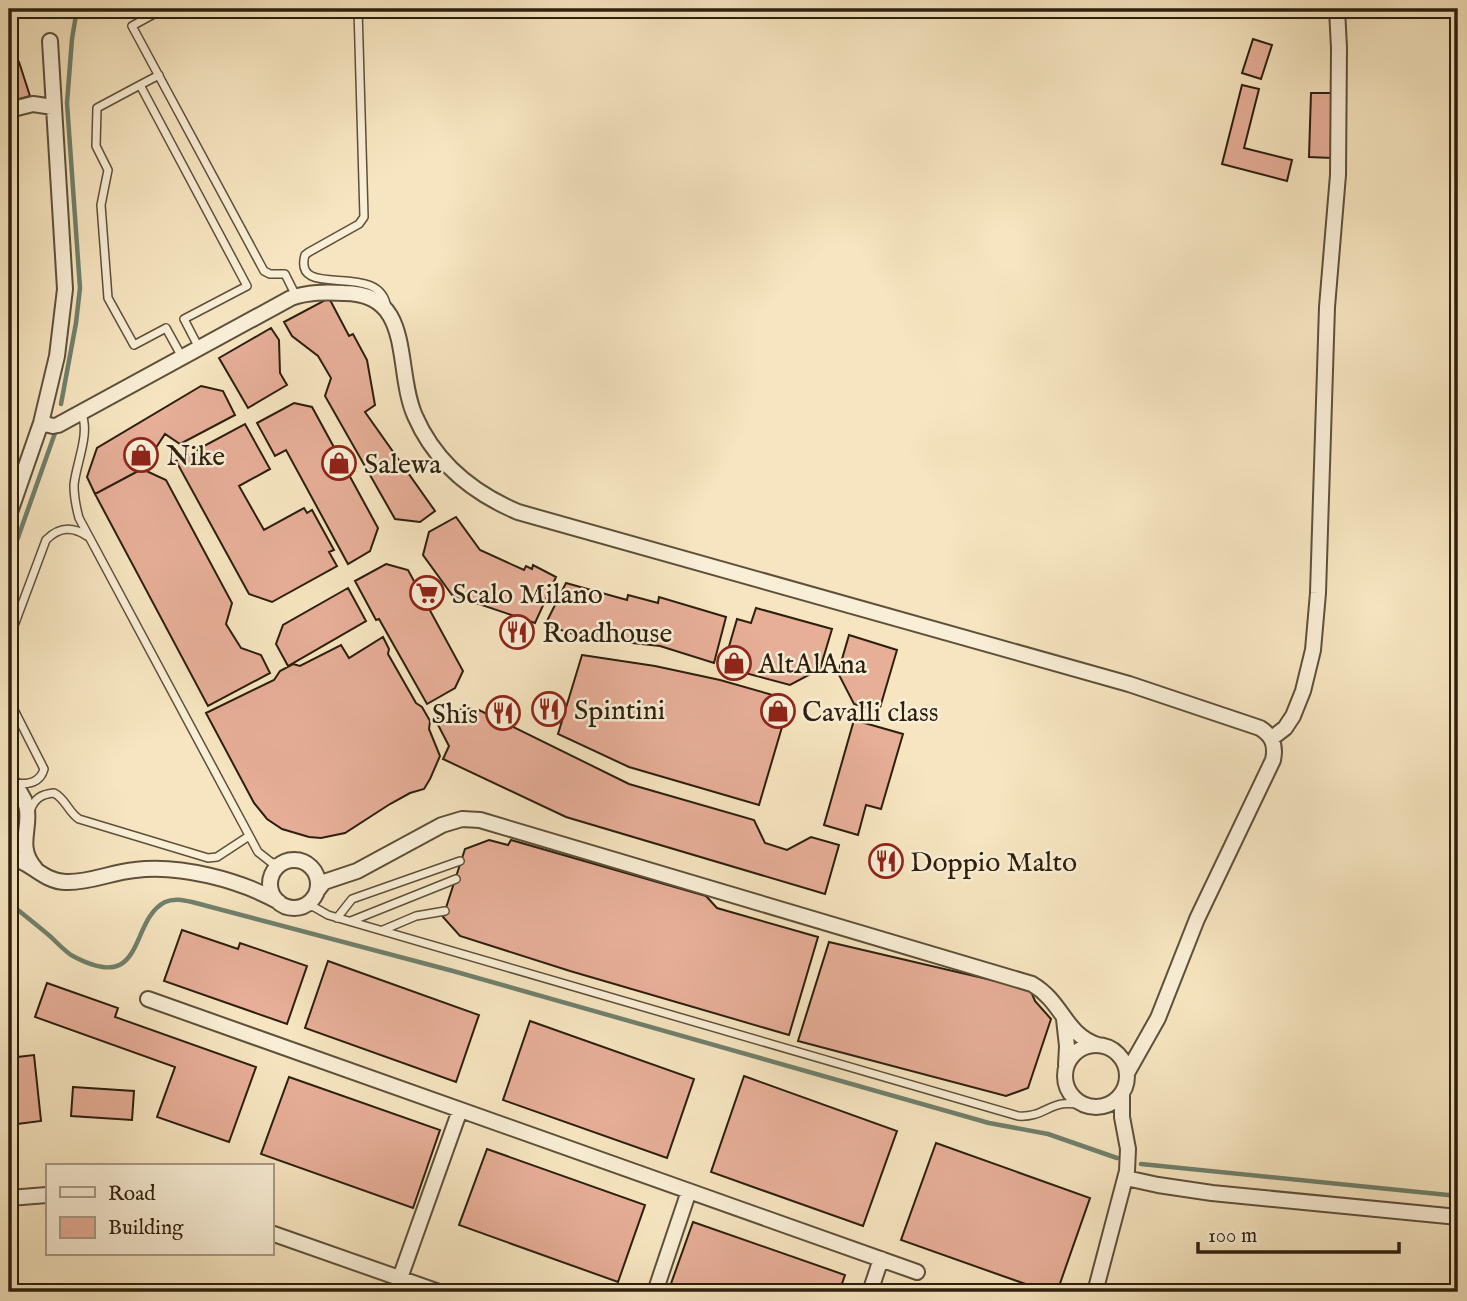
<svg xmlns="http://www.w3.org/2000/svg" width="1467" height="1301" font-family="'IM FELL English',serif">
  <rect width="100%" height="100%" fill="#f6e5c0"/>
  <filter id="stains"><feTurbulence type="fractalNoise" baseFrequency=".00286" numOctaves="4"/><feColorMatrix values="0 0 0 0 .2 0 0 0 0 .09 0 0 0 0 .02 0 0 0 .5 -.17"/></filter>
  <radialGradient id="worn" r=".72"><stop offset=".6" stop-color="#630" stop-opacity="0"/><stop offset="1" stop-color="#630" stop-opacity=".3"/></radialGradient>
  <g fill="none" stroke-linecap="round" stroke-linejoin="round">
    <path stroke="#70806c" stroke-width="4.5" d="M 61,404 L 76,323 L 80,288 L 67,103 L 72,39 L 77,9
      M 9,563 L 55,433
      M 9,903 C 23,914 37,925 51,937 C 57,943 64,950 71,955 C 147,997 128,921 165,902 C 174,898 183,900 192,902 L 453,971 L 989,1123 L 1048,1134 L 1117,1158
      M 1141,1164 L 1458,1196"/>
  </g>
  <path fill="#e7ae98" stroke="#2c1f0d" stroke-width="2" d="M 1253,39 L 1272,45 L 1261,79 L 1242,73 Z
    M 19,62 L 30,96 L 9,102 L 9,65 Z
    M 1242,85 L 1259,89 L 1244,148 L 1292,160 L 1287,181 L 1222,164 Z
    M 1311,93 L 1334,93 L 1332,158 L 1309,157 Z
    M 329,298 L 349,336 L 353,334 L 367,360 L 375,405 L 365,412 L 435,511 L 420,522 L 395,519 L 325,396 L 331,378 L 318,356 L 292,336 L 284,322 Z
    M 271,328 L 279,340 L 280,373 L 287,385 L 248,408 L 219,358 Z
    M 201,386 L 223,391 L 235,415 L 180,444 L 165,434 L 142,469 L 95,494 L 87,477 L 97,448 Z
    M 294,403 L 312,407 L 378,528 L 370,551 L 348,564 L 286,450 L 275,456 L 257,423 Z
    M 245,424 L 270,469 L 239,486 L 264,530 L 304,508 L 307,513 L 312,510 L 334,550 L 329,552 L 337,566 L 272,602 L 249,594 L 176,461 Z
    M 142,469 L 166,480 L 232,603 L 226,624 L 241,648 L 261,655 L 270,673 L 208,706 L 95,494 Z
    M 456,517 L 480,550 L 524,570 L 526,566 L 532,569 L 533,565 L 556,577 L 535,623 L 452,595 L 423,555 L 429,532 Z
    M 386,564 L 408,570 L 463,671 L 455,688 L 427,704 L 379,619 L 376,620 L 355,581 Z
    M 566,583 L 627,600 L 628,595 L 658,603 L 659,597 L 726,617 L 714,663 L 660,646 L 586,638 L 545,625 Z
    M 348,588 L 366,621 L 288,666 L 276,644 L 283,625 Z
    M 756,608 L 832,629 L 820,669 L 790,685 L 723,667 L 737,619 L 751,623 Z
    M 849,635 L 897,650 L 879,711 L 854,704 L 838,673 Z
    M 383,637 L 389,649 L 388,654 L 416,703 L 422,707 L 430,721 L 429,729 L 440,756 L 430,779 L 424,789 L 410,793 L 390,804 L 345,833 L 321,838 L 309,837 L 282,829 L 267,819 L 254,803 L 206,713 L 274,680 L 280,671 L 293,664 L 300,666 L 341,645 L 349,658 Z
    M 582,655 L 655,666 L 720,680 L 790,700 L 759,805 L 629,767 L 558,734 Z
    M 465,708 L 479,710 L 629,784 L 754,820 L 765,843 L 787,850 L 811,837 L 839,845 L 825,894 L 566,817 L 443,759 L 449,746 L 435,719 Z
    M 854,720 L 903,734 L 881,809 L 866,805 L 858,835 L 824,825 Z
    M 489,840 L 508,845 L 511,840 L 706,896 L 717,908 L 818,937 L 789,1035 L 570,971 L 460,936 L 443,917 L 465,849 Z
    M 182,930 L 238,949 L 240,943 L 307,966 L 287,1024 L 164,981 Z
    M 9,934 L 18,938 L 9,965 Z
    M 829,942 L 1030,989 L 1035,1001 L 1051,1019 L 1028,1088 L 1006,1096 L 798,1041 Z
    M 328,961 L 479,1015 L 456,1082 L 305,1028 Z
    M 47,983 L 118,1008 L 115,1017 L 256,1067 L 229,1142 L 157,1117 L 175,1067 L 35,1017 Z
    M 530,1021 L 694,1079 L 667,1158 L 503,1100 Z
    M 34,1055 L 41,1121 L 9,1125 L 9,1058 Z
    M 744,1076 L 897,1131 L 863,1226 L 711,1172 Z
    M 289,1077 L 440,1130 L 413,1208 L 261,1154 Z
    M 73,1087 L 134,1091 L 132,1120 L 71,1116 Z
    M 936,1143 L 1090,1198 L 1057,1292 L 1048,1292 L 901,1240 Z
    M 487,1149 L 645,1205 L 618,1282 L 459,1225 Z
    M 693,1222 L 845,1275 L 839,1292 L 668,1292 Z"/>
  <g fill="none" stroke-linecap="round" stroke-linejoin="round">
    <g stroke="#5e503a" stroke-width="10">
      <path id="lane" d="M 163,9 L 132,26 L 264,271 L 270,274 L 285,274 L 296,296
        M 358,9 L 364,217 L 359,224 L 309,252 L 305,255 C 292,302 382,258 387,309
        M 140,85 L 159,75
        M 182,357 L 166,328 L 134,345 L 108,298 L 101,205 L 108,170 L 96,146 L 97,108 L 140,85 L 247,286 L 184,319 L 199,348
        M 81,412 C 91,433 76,463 74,485 C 74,497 76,507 79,518 L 258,852 L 272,863 L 284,862
        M 9,639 L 46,540 C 59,527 72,526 87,536
        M 9,700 L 44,769 C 40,783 28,785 15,783
        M 30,811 C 34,799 41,794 54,793 C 66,799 68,812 79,819 L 208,858 L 217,857 L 249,836
        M 305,905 L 314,907 L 328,915 L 1018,1116 C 1048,1118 1050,1096 1086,1106
        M 337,918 L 352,899 L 460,861
        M 351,921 L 456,879
        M 383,930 L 416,916 L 445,911"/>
    </g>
    <g stroke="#5e503a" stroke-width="18">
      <path id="street" d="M 9,110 L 33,104 L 53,107
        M 41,423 L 53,426 L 58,425 L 291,298 C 308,292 325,292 344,293 C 415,293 394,369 415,416 C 435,462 473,493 518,512 L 1129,684 L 1260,728 C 1273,736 1276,746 1273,760 L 1197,919 L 1158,1018 L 1127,1073
        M 9,515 L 41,423 L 57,356 L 65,289 L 50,41
        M 1272,738 L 1285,728 L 1293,716 L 1303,691 L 1313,650 L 1318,593 L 1327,307 L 1338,175 L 1339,48 L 1337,9
        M 9,780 C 48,815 9,838 35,868
        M 9,857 C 30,860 43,882 66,882 C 89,883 112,872 135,870 C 179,864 240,880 279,902
        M270 884a24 24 0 1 1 48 0a24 24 0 1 1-48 0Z
        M 317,891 L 324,882 L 357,871 L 442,825 L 462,819 L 480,820 L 1032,984 C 1063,1002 1065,1035 1098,1045
        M 148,999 L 917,1272
        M 1064,1019 L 1067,1046 L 1066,1065
        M1065 1076a31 31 0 1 1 62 0a31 31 0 1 1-62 0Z
        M 1126,1178 L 1158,1185 L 1212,1193 L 1458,1217
        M 9,1198 L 47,1195
        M 271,1233 L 439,1292
        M 400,1278 L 460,1110
        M 655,1292 L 689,1191
        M 870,1292 L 881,1259
        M 1095,1292 L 1127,1171 L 1128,1149 L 1122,1117 L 1122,1093"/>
    </g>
    <use href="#lane" stroke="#f9eed6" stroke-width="7"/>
    <use href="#street" stroke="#f9eed6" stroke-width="14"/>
  </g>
  <defs>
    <g id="shop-ring" transform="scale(1.75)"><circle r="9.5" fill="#f9eed6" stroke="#8f2418" stroke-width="1.5"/><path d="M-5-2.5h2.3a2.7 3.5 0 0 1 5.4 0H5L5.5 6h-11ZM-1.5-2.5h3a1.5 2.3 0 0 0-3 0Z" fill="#8f2418"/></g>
    <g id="supermarket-ring" transform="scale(1.75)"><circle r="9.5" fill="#f9eed6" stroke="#8f2418" stroke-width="1.5"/><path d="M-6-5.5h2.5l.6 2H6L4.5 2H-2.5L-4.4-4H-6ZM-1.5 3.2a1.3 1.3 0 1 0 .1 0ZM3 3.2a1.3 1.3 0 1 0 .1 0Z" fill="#8f2418"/></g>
    <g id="restaurant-ring" transform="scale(1.75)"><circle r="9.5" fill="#f9eed6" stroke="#8f2418" stroke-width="1.5"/><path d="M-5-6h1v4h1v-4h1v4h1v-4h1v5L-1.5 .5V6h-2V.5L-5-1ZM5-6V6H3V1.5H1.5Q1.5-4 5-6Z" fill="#8f2418"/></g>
  </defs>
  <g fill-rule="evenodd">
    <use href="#shop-ring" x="141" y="455"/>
    <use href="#shop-ring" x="339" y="463"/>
    <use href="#supermarket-ring" x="427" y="593"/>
    <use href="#restaurant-ring" x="517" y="632"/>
    <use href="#shop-ring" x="734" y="663"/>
    <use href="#restaurant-ring" x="549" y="709"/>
    <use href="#shop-ring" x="778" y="711"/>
    <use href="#restaurant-ring" x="503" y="713"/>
    <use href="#restaurant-ring" x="886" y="861"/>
  </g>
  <g text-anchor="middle" stroke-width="5" stroke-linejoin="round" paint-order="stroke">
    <g font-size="28" fill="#2c1f0d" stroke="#f9eed6" text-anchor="start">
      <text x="166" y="465">Nike</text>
      <text x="364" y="473">Salewa</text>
      <text x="452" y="603">Scalo Milano</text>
      <text x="542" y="642">Roadhouse</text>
      <text x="758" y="673">AltAlAna</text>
      <text x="574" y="719">Spintini</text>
      <text x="802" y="721">Cavalli class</text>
      <text x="478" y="723" text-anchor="end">Shis</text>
      <text x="910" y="871">Doppio Malto</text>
    </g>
  </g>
  <rect width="1467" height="1301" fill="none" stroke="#f6e5c0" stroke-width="35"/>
  <rect x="10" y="10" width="1446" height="1280" fill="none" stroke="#2c1f0d" stroke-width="3.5"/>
  <rect x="18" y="18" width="1432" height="1266" fill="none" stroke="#2c1f0d" stroke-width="2"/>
  <rect x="46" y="1164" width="228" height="91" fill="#f9eed6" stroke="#a79b86" stroke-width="2"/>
  <rect x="60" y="1187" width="35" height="10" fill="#f9eed6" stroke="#a79b86" stroke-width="2"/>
  <text x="108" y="1200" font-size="21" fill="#2c1f0d">Road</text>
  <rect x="60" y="1217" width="35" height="21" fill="#e7ae98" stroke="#a79b86" stroke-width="2"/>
  <text x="108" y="1234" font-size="21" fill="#2c1f0d">Building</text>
  <path d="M1198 1242v10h201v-10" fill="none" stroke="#2c1f0d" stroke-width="3.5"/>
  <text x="1208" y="1242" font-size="21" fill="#2c1f0d" stroke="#f9eed6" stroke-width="5" paint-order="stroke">100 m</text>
  <rect width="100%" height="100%" filter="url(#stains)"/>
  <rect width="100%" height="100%" fill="url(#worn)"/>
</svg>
